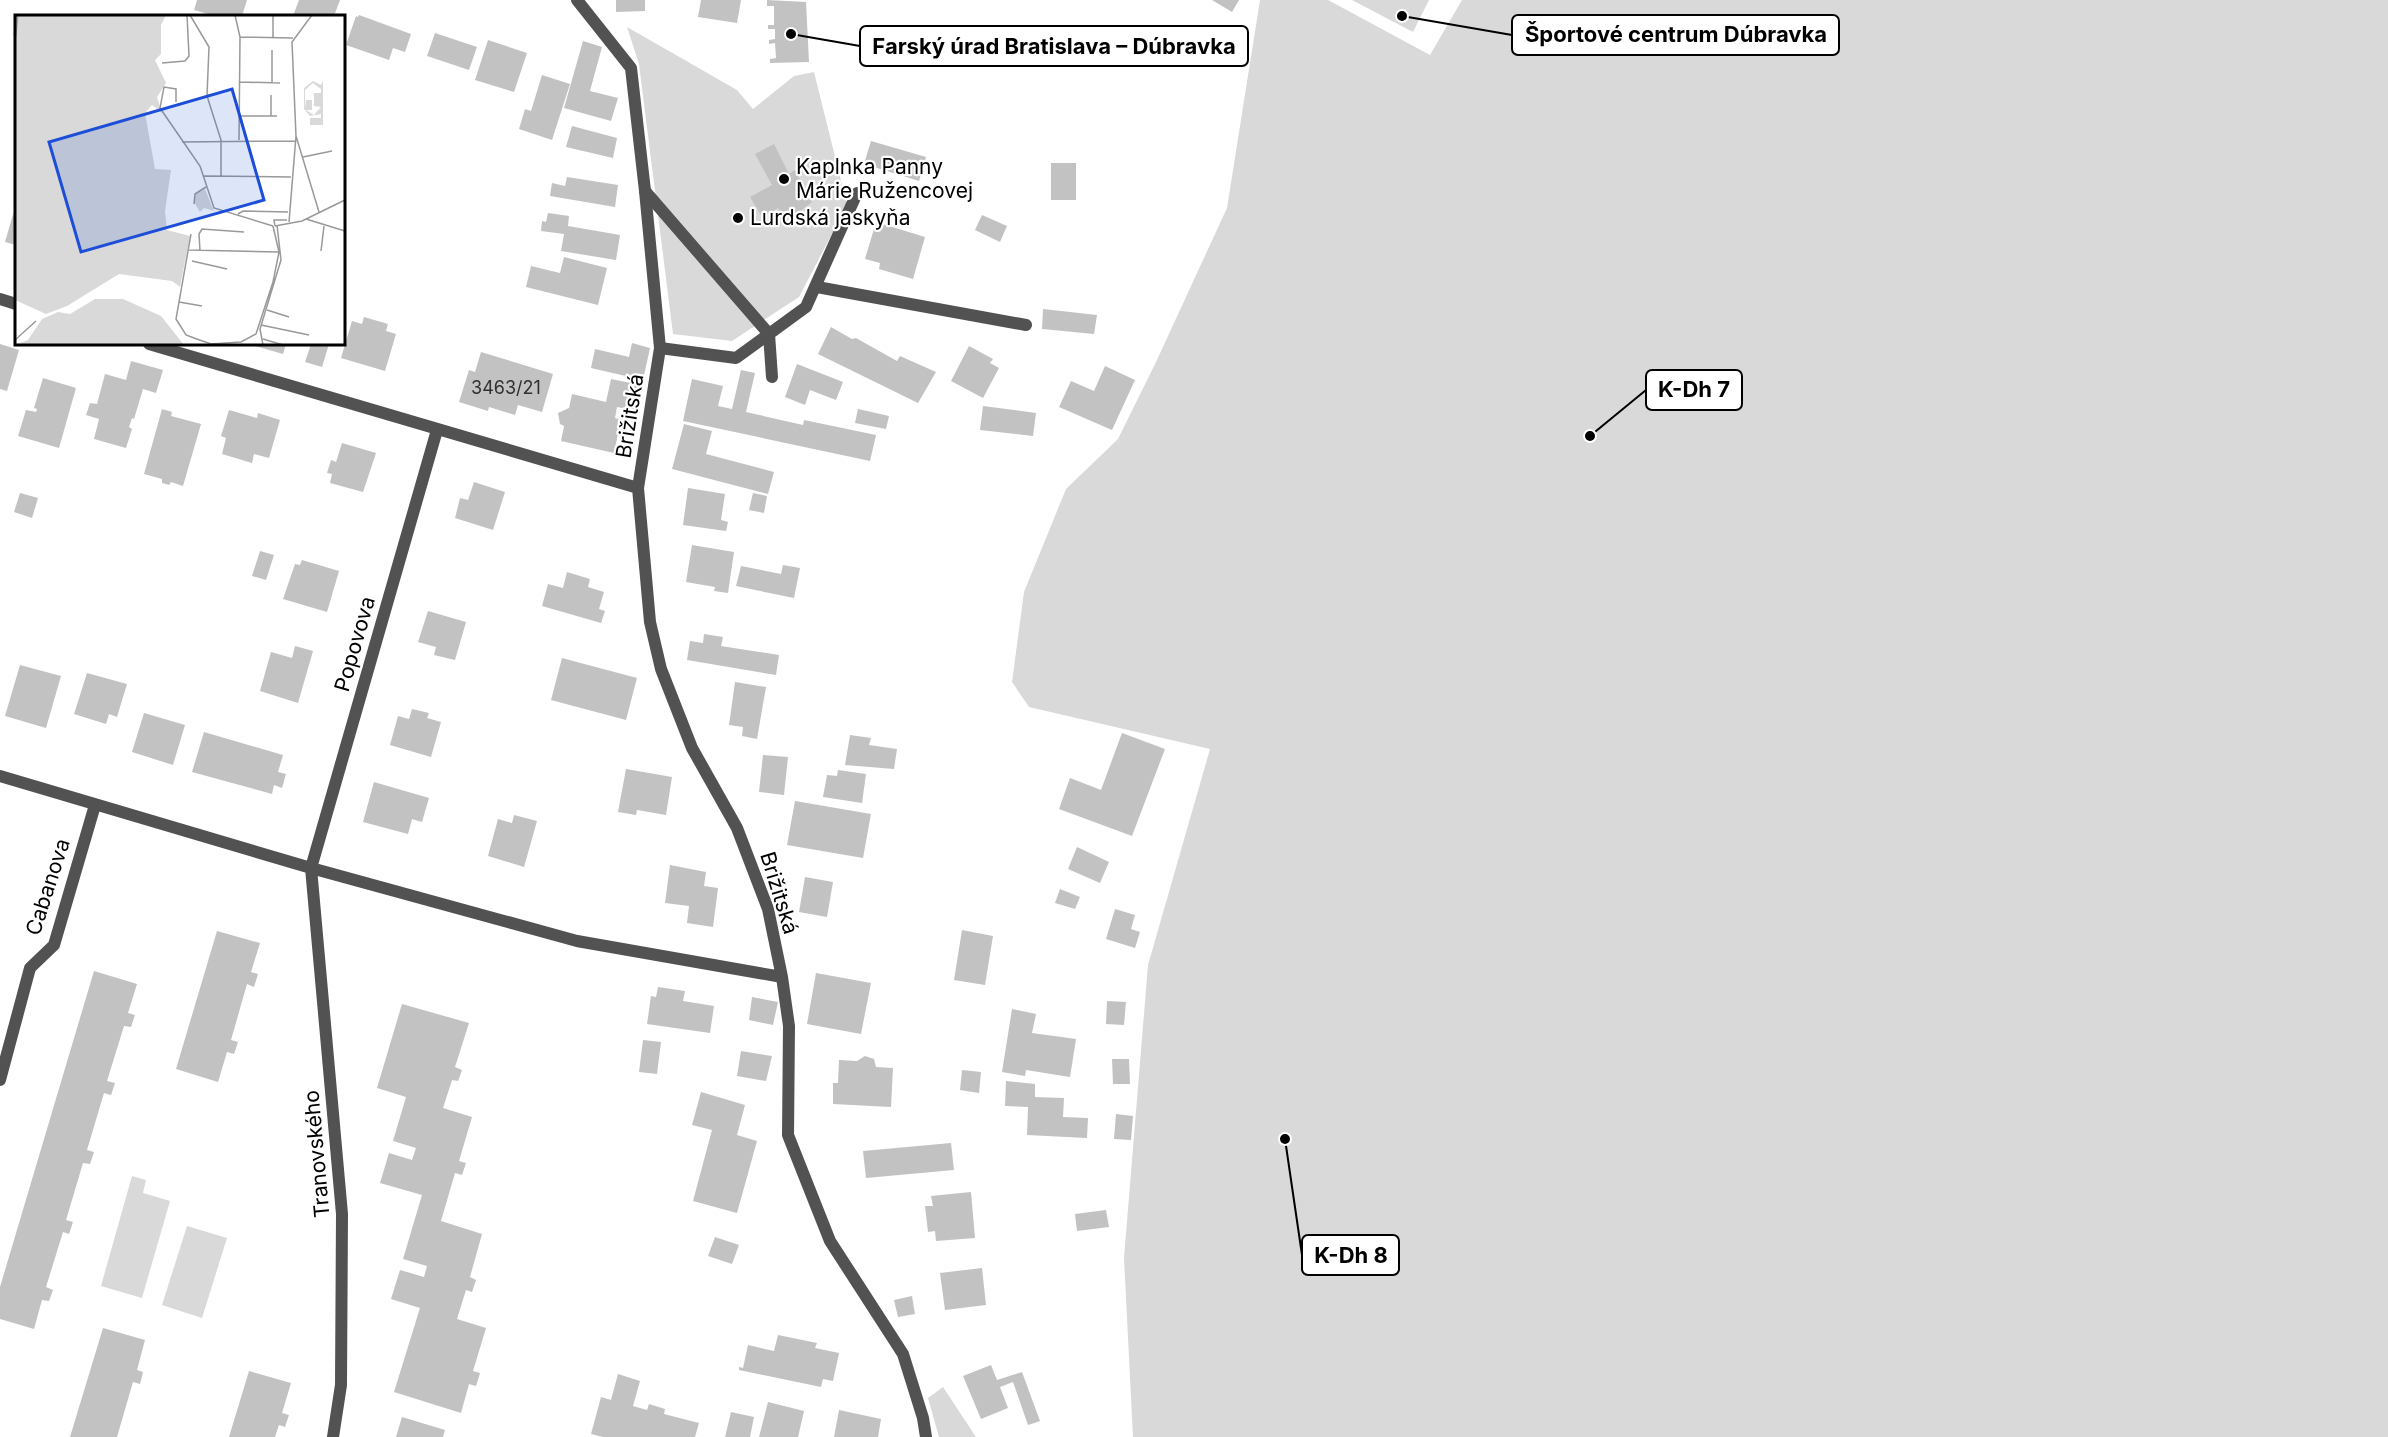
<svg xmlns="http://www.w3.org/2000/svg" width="2388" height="1437" font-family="Inter,sans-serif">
  <rect width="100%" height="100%" fill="#fff"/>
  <path fill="#d9d9d9" d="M 1260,0 L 1328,0 L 1430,55 L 1462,0 L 2388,0 L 2388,1437 L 1133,1437 L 1124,1258 L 1148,965 L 1210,749 L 1029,707 L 1012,682 L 1024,592 L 1066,489 L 1118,439 L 1156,362 L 1227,208 Z
    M 1352,0 L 1429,0 L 1413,32 Z
    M 627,27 L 737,90 L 753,109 L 794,76 L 814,72 L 847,205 L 799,297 L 732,341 L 673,334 L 639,64 Z
    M 132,1176 L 146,1180 L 143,1193 L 170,1201 L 142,1298 L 101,1286 Z
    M 187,1226 L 227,1238 L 202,1318 L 162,1305 Z
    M 943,1387 L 976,1437 L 939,1437 L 928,1398 Z"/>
  <path fill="#c2c2c2" d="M 197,0 L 247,0 L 242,16 L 215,16 L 194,10 Z
    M 299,0 L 340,0 L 334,16 L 293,16 Z
    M 616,0 L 645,0 L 645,11 L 616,12 Z
    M 701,0 L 741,0 L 737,23 L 698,17 Z
    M 767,0 L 806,2 L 809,62 L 770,63 L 770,59 L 776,58 L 775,43 L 769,44 L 769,40 L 775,39 L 775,29 L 768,29 L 768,25 L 774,25 L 774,6 L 767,6 Z
    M 1212,0 L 1239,0 L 1232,12 Z
    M 359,15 L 411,34 L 405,52 L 393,48 L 389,60 L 346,45 L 356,16 L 358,17 Z
    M 435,33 L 477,47 L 469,70 L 427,56 Z
    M 488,40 L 527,53 L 514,92 L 475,80 Z
    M 583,41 L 602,47 L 590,91 L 618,98 L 611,121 L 564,108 Z
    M 542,75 L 570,84 L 552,140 L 519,129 L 525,109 L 531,111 Z
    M 572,126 L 617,138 L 613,158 L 566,147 Z
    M 871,141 L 926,157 L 919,181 L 864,164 Z
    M 774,144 L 789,174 L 795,170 L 812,202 L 798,213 L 783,217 L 778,208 L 762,217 L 750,197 L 772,185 L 755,154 Z
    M 1051,163 L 1076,163 L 1076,200 L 1051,200 Z
    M 567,177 L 618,185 L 615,207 L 550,196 L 552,183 L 565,186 Z
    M 16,204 L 16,245 L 5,242 Z
    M 548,213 L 569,216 L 568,226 L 620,235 L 616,260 L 561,251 L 564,234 L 541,231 L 542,221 L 546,222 Z
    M 982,215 L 1007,226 L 1000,242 L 975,230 Z
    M 876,222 L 925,237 L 913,279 L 879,269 L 880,263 L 865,259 Z
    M 564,257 L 607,268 L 598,305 L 526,287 L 531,266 L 560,273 Z
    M 1043,309 L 1097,315 L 1094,334 L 1042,329 Z
    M 364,317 L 388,324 L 386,331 L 396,334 L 385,371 L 341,358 L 352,321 L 362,324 Z
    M 831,327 L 852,339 L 856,338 L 897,361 L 900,356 L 936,372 L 918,403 L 818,354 Z
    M 632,343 L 650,348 L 643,380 L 591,368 L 595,349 L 629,357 Z
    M 0,344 L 19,350 L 7,391 L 0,389 Z
    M 248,344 L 286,344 L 283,354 Z
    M 311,344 L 329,344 L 322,367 L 305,362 Z
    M 969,346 L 993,359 L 990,363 L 999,368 L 983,398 L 951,381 Z
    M 481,352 L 553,374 L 542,412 L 518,405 L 515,415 L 489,407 L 488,411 L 459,402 L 469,370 L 475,372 Z
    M 131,361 L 163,370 L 156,393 L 143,389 L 134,419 L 132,418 L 129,427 L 132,429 L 126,448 L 94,439 L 99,419 L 86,415 L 90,403 L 97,404 L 105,374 L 126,380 Z
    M 797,364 L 843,382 L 836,400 L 810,390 L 805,405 L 785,397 Z
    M 1105,366 L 1135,380 L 1112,430 L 1059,407 L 1071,381 L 1094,391 Z
    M 741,370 L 755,373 L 746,412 L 803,425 L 804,420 L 876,435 L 870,461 L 683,421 L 692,379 L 723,386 L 718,406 L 732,409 Z
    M 43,378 L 76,388 L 59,448 L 18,436 L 26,410 L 36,412 L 37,409 L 34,408 Z
    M 611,379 L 641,385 L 637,411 L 617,407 L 615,418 L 621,420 L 614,453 L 561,441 L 564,426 L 560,424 L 558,413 L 569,408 L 572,394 L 606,402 Z
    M 983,406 L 1036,413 L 1033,436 L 980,430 Z
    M 162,409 L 172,412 L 171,416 L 201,424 L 183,486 L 171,482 L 169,485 L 162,483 L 162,479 L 144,474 Z
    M 858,409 L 889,416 L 886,429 L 855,423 Z
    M 229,410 L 257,418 L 258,413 L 280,420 L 269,458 L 254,454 L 252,463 L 222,454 L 226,438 L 221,436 Z
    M 684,424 L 712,431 L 706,454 L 774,472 L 768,494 L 672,469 Z
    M 342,443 L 376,453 L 363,492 L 330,483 L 332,474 L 327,473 L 331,460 L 336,462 Z
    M 474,482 L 505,492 L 493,530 L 455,518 L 460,498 L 468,500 Z
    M 688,488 L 725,494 L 721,520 L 728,522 L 726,531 L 683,525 Z
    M 20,493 L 38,498 L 32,518 L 14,512 Z
    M 753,493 L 767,496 L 764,513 L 749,510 Z
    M 692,545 L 734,552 L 728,593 L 714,591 L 715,587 L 686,582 Z
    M 260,551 L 274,555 L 266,580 L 252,576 Z
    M 302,560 L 339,571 L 327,612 L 283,599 L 295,564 L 300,565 Z
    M 783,565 L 800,568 L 794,598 L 736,586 L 741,566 L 781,574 Z
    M 567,572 L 590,579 L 588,587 L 604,592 L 599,609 L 605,611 L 601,623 L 542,606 L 548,584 L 563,588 Z
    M 428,611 L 466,622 L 455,660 L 434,655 L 436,647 L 418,642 Z
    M 704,634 L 723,637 L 721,646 L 779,655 L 776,675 L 687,660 L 690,641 L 703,643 Z
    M 295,646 L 313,651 L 298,703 L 260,691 L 271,652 L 292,658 Z
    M 562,658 L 637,678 L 626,720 L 551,700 Z
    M 20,665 L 61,676 L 46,728 L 5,716 Z
    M 87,673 L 127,684 L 117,717 L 109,714 L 106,724 L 74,714 Z
    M 735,682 L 766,687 L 757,739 L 742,736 L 743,727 L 729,725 Z
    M 412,709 L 429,713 L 427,718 L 441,722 L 431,757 L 390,745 L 398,716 L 409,719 Z
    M 144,713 L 185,725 L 173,765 L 132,752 Z
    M 204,732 L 283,755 L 278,772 L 286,774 L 282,788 L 274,785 L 272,794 L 192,772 Z
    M 1122,733 L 1165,749 L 1132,836 L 1059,809 L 1070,778 L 1101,790 Z
    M 850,735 L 871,738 L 869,745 L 897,749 L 894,769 L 845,765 Z
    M 763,755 L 788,757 L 784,795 L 759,792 Z
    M 626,769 L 672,777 L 666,815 L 637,810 L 636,815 L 618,812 Z
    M 838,770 L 866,774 L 862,803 L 823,797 L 827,775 L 837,776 Z
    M 374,782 L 429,798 L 422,822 L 412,819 L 408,834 L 363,822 Z
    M 795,801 L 871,814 L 863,858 L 787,845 Z
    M 514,815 L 537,821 L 524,867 L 488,856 L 498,819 L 512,823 Z
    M 1077,847 L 1109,862 L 1100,883 L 1068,869 Z
    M 670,865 L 706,872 L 704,886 L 718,888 L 713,927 L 687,923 L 689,906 L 665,903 Z
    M 805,877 L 833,882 L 827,917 L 799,912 Z
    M 1060,889 L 1080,897 L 1075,909 L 1055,903 Z
    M 1115,909 L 1135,915 L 1131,929 L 1140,932 L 1135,948 L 1106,939 Z
    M 962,930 L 993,936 L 985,985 L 954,980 Z
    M 217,931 L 260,943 L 251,972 L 258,974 L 254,987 L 247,984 L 231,1040 L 238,1042 L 234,1054 L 227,1052 L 218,1082 L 176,1069 Z
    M 94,971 L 137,984 L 128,1013 L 135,1015 L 131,1027 L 124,1026 L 107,1081 L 115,1083 L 111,1095 L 104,1093 L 87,1150 L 94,1152 L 90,1164 L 83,1163 L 66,1220 L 73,1222 L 69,1234 L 63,1232 L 46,1287 L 53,1290 L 49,1301 L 42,1300 L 34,1329 L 0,1319 L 0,1287 Z
    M 816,973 L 871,983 L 861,1034 L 807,1024 Z
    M 658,987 L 685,991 L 683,1001 L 714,1006 L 710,1033 L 647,1024 L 651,996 L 656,997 Z
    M 752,997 L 778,1002 L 773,1025 L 749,1020 Z
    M 1107,1001 L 1126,1002 L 1124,1025 L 1106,1024 Z
    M 402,1004 L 469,1023 L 455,1067 L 462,1070 L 458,1081 L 452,1080 L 443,1108 L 472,1117 L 459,1161 L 466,1163 L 462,1175 L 455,1173 L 441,1221 L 482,1234 L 470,1277 L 476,1280 L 472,1292 L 466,1290 L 457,1319 L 486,1328 L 473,1371 L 480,1373 L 476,1386 L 469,1384 L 461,1413 L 394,1392 L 420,1308 L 391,1299 L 400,1270 L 424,1277 L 427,1266 L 403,1259 L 422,1195 L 380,1183 L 389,1153 L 412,1160 L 416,1148 L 393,1141 L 406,1097 L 377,1088 Z
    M 1012,1009 L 1036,1014 L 1032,1033 L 1076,1039 L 1070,1077 L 1026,1070 L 1025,1076 L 1002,1072 Z
    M 643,1040 L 661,1042 L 657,1074 L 639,1072 Z
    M 741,1051 L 772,1056 L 766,1081 L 737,1076 Z
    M 865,1056 L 874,1059 L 876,1067 L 893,1068 L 891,1107 L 833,1104 L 833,1083 L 838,1083 L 839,1060 L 857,1061 Z
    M 1112,1059 L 1129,1059 L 1130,1084 L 1113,1084 Z
    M 962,1070 L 981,1072 L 979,1093 L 960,1090 Z
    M 1006,1081 L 1035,1084 L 1035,1097 L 1064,1098 L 1063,1117 L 1088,1118 L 1087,1138 L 1027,1135 L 1028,1107 L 1005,1106 Z
    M 701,1092 L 745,1105 L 737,1135 L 757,1141 L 737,1213 L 693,1201 L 712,1130 L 692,1125 Z
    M 1116,1114 L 1133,1116 L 1131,1140 L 1114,1139 Z
    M 951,1143 L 954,1170 L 866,1178 L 863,1151 Z
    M 971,1192 L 975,1238 L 936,1241 L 935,1231 L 928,1232 L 925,1206 L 933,1206 L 931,1196 Z
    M 1106,1210 L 1109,1227 L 1077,1231 L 1075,1214 Z
    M 715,1237 L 739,1245 L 732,1264 L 708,1256 Z
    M 982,1268 L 986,1305 L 945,1310 L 940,1273 Z
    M 912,1296 L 915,1314 L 898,1317 L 894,1300 Z
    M 103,1328 L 145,1340 L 137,1370 L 143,1372 L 140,1384 L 133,1382 L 117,1437 L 70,1437 Z
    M 778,1335 L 817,1343 L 815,1348 L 839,1353 L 833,1381 L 823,1379 L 821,1387 L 739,1370 L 739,1367 L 743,1368 L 748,1345 L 774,1351 Z
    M 991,1365 L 997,1380 L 1022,1372 L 1040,1421 L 1028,1425 L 1013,1382 L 1000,1387 L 1008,1408 L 981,1419 L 963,1376 Z
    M 249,1371 L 291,1383 L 282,1413 L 289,1415 L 285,1427 L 279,1425 L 275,1437 L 229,1437 Z
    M 618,1374 L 640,1381 L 633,1406 L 647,1410 L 649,1404 L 665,1409 L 664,1414 L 699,1423 L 695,1437 L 603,1437 L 591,1434 L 601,1397 L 611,1400 Z
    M 768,1402 L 804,1411 L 798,1437 L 759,1437 Z
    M 839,1410 L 881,1419 L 878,1437 L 834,1437 Z
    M 731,1412 L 754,1417 L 750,1437 L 725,1437 Z
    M 402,1417 L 445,1430 L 443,1437 L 396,1437 Z"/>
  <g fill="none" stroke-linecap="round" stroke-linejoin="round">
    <path stroke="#525252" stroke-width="12" d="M 577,0 L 631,68 L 645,191 L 769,334 L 772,377
      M 660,348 L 736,358 L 806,307 L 857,193"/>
    <path stroke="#525252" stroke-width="12" d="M 645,191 L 660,348 L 638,488 L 650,622 L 661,669 L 692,748 L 737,828 L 768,909 L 782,977 L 789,1026 L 788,1135 L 830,1241 L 903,1354 L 923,1418 L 926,1437
      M 817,287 L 1026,325
      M 0,299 L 16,304
      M 149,344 L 638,488
      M 0,776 L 311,868 L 577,941 L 782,977
      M 0,1080 L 30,968 L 54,945 L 95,805
      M 333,1437 L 341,1385 L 342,1214 L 311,868 L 437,430"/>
  </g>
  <g fill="#000" stroke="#fff" stroke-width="2">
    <circle cx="784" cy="179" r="6"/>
    <circle cx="738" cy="218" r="6"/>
  </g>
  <g text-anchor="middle" stroke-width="4.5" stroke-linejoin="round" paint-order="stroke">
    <g font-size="18" fill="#303030">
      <text x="506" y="394">3463/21</text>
    </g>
    <g font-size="21" fill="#000" stroke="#fff" text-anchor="start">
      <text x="796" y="174">Kaplnka Panny<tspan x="796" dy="24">Márie Ružencovej</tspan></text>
      <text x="750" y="225">Lurdská jaskyňa</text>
    </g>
    <g font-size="21" fill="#000" stroke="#fff">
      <text transform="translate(630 416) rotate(-81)" y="7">Brižitská</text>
      <text transform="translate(355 644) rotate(-74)" y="7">Popovova</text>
      <text transform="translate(48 887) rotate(-72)" y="7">Cabanova</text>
      <text transform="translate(779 893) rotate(73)" y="7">Brižitská</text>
      <text transform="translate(317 1154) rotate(-95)" y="7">Tranovského</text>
    </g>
  </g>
  <g transform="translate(15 15)">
    <rect width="330" height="330" fill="#fff"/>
    <path d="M 0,0 L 151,0 L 146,10 L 146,39 L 140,45 L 151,68 L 142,82 L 147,98 L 137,90 L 130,98 L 140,154 L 156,155 L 150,196 L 152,215 L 175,221 L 165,272 L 157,266 L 104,259 L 52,291 L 31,299 L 0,285 ZM 298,66 L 306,70 L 308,66 L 308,110 L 295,110 L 295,103 L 306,103 L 306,99 L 295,101 L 289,94 L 289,73 ZM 298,68 L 306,74 L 306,78 L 299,78 L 299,91 L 306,92 L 299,100 L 291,95 L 297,95 L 297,85 L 291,85 L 290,94 L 290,75 ZM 190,174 L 198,194 L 200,196 L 189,193 L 185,197 L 179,187 L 181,179 ZM 80,284 L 108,284 L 146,301 L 169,330 L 0,330 L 13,325 L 27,304 L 43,297 L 55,299 Z" fill="#d9d9d9" fill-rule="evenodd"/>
    <path fill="none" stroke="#a0a0a0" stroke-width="3" d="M 0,21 L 2,0"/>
    <path fill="none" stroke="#999" stroke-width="1.5" d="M 175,0 L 194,32 L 192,81 L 206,125 L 206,161M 220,0 L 225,22 L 224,125M 225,22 L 278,23M 258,23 L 258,0M 257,35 L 257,68M 147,48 L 170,46 L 174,41 L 172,0M 225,67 L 265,68M 256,80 L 256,101M 161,87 L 161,74 L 149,72 L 145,93 L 185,151 L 199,193 L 258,211M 225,101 L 262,101M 281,121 L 304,197M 167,127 L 280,126M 288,142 L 317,136M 189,161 L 276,162M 179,189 L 180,179 L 191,172M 223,199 L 228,196 L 273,197M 291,204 L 330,216M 274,207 L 281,121 L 277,27 L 297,0M 260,211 L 287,206 L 330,185M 260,211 L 259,205 L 272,205M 176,219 L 161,304 L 171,320 L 179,323 L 196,329 L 226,327 L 241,319 L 258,267 L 264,237 L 258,211M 174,235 L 264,237M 185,236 L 184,219 L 187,214 L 229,217M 306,236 L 309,211M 177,246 L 212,254M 164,287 L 187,291M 252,295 L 274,302M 246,310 L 294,320M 248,324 L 268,330M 0,325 L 21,306M 248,330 L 245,314 L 266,245 L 262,210"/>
    <path fill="#1d4ed8" fill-opacity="0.15" stroke="#1d4ed8" stroke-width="3" d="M 217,74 L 249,185 L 66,237 L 34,127 Z"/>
    <rect width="330" height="330" fill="none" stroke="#000" stroke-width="3"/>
  </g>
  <path fill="none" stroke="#000" stroke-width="2" d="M1402 16L1512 35M791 34L860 46M1590 436L1646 390M1285 1139L1302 1255"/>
  <g fill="#000" stroke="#fff" stroke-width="2">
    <circle cx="1402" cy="16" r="6"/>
    <circle cx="791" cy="34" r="6"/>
    <circle cx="1590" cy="436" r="6"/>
    <circle cx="1285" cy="1139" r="6"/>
  </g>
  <g fill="#fff" stroke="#000" stroke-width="2">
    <rect x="1512" y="15" width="327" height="40" rx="6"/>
    <rect x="860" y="26" width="388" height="40" rx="6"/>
    <rect x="1646" y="370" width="96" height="40" rx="6"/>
    <rect x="1302" y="1235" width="97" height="40" rx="6"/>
  </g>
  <g font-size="22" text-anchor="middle" font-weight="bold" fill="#000">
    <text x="1676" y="42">Športové centrum Dúbravka</text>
    <text x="1054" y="54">Farský úrad Bratislava – Dúbravka</text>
    <text x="1694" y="397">K-Dh 7</text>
    <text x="1351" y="1263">K-Dh 8</text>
  </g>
</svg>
